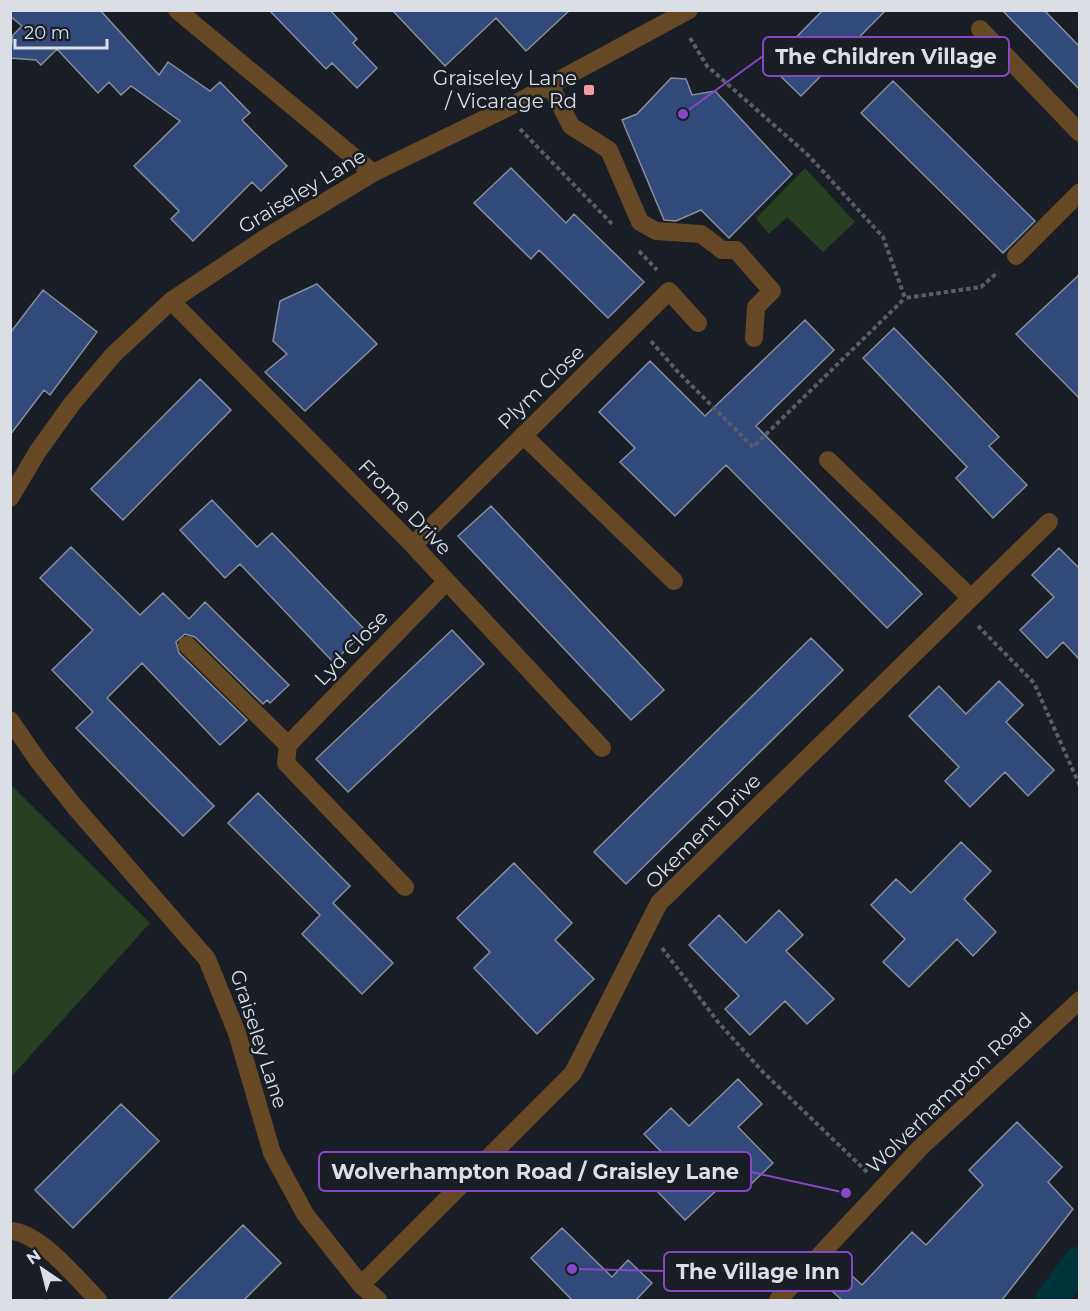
<svg xmlns="http://www.w3.org/2000/svg" width="1090" height="1311" font-family="Montserrat,sans-serif">
  <rect width="100%" height="100%" fill="#181d26"/>
  <path fill="#284021" d="M 805,168 L 855,222 L 823,252 L 787,217 L 769,234 L 756,218 Z
    M 11,785 L 150,923 L 11,1077 Z"/>
  <g fill="none" stroke-linecap="round" stroke-linejoin="round">
    <path stroke="#00343d" stroke-width="32" d="M 1051,1300 L 1080,1262"/>
  </g>
  <path fill="#324a7b" stroke="#878d99" stroke-width="1.5" d="M 10,10 L 100,10 L 159,75 L 168,62 L 210,91 L 220,82 L 250,113 L 242,120 L 287,166 L 261,191 L 252,182 L 193,241 L 171,219 L 179,211 L 134,166 L 180,121 L 131,86 L 121,95 L 109,82 L 98,93 L 57,49 L 41,65 L 36,60 L 10,58 L 13,35 L 22,26 L 10,16 Z
    M 269,10 L 330,10 L 357,39 L 353,43 L 377,68 L 357,88 L 332,63 L 326,69 Z
    M 392,10 L 570,10 L 526,51 L 496,18 L 445,66 Z
    M 823,10 L 886,10 L 801,96 L 769,65 Z
    M 1002,10 L 1044,10 L 1080,47 L 1080,90 Z
    M 671,78 L 686,79 L 692,95 L 715,91 L 792,174 L 729,238 L 701,210 L 676,221 L 664,220 L 622,120 L 637,114 Z
    M 893,81 L 1035,221 L 1003,253 L 861,113 Z
    M 511,168 L 566,223 L 574,214 L 644,282 L 608,318 L 539,250 L 531,259 L 474,203 Z
    M 1080,274 L 1080,399 L 1016,334 Z
    M 317,284 L 377,344 L 305,411 L 265,372 L 287,354 L 273,341 L 280,301 Z
    M 43,290 L 97,332 L 50,395 L 44,390 L 10,435 L 10,333 Z
    M 805,320 L 834,350 L 756,426 L 922,594 L 887,628 L 726,465 L 675,516 L 620,462 L 635,448 L 599,412 L 650,361 L 705,416 Z
    M 894,328 L 999,437 L 989,446 L 1027,485 L 993,518 L 956,478 L 967,467 L 863,358 Z
    M 200,379 L 231,410 L 123,520 L 91,489 Z
    M 212,500 L 257,547 L 272,533 L 366,631 L 333,662 L 240,564 L 225,578 L 180,530 Z
    M 491,506 L 664,690 L 631,720 L 458,536 Z
    M 71,547 L 140,615 L 163,593 L 189,619 L 205,602 L 289,685 L 270,703 L 267,700 L 263,704 L 195,637 L 185,634 L 176,642 L 179,653 L 247,720 L 220,745 L 142,663 L 107,698 L 214,806 L 183,836 L 76,728 L 93,712 L 52,670 L 93,630 L 40,578 Z
    M 1059,548 L 1080,569 L 1080,660 L 1063,642 L 1047,658 L 1020,630 L 1054,597 L 1032,575 Z
    M 452,630 L 484,664 L 348,792 L 316,759 Z
    M 811,638 L 843,670 L 626,884 L 594,852 Z
    M 999,681 L 1023,705 L 1006,722 L 1054,770 L 1028,796 L 1005,772 L 970,807 L 945,781 L 959,767 L 909,716 L 939,686 L 966,714 Z
    M 258,793 L 350,886 L 333,903 L 393,963 L 362,994 L 302,934 L 320,915 L 228,823 Z
    M 961,842 L 991,871 L 964,899 L 996,932 L 973,956 L 957,939 L 909,987 L 883,962 L 905,939 L 871,905 L 896,879 L 911,893 Z
    M 514,863 L 572,923 L 555,940 L 594,979 L 537,1034 L 474,968 L 490,952 L 457,918 Z
    M 779,910 L 803,935 L 786,951 L 834,999 L 807,1024 L 785,1001 L 750,1035 L 725,1009 L 739,996 L 689,945 L 719,915 L 746,943 Z
    M 738,1079 L 762,1104 L 738,1127 L 773,1163 L 749,1186 L 736,1172 L 685,1220 L 658,1192 L 680,1171 L 644,1134 L 671,1108 L 689,1126 Z
    M 121,1104 L 159,1141 L 73,1228 L 35,1190 Z
    M 1017,1122 L 1062,1167 L 1048,1182 L 1073,1209 L 1002,1300 L 842,1300 L 823,1283 L 840,1265 L 862,1285 L 912,1232 L 926,1245 L 983,1185 L 969,1170 Z
    M 243,1225 L 281,1263 L 244,1300 L 168,1300 Z
    M 562,1228 L 612,1277 L 628,1260 L 652,1283 L 636,1300 L 572,1300 L 531,1258 Z"/>
  <g fill="none" stroke-linecap="round" stroke-linejoin="round">
    <path stroke="#595d65" stroke-width="4" stroke-dasharray="4.5 3" stroke-linecap="butt" d="M 690,38 L 707,66 L 808,155 L 883,237 L 905,298 L 981,287 L 998,272
      M 520,129 L 613,225
      M 639,251 L 657,270
      M 651,341 L 677,371 L 753,447 L 905,298
      M 978,626 L 1034,683 L 1080,786
      M 662,948 L 718,1022 L 762,1071 L 867,1172"/>
    <path stroke="#664924" stroke-width="18" d="M 177,10 L 373,173
      M 980,29 L 1080,133
      M 550,85 L 571,126 L 609,150 L 640,222 L 656,231 L 701,234 L 722,250 L 736,250 L 772,291 L 756,307 L 754,338
      M 1016,256 L 1080,192
      M 171,301 L 413,545 L 602,748
      M 523,435 L 674,581
      M 828,460 L 971,598
      M 10,498 L 38,451 L 71,405 L 113,355 L 171,301 L 267,237 L 373,173 L 513,105 L 689,10
      M 413,545 L 669,291 L 698,323
      M 187,645 L 288,745
      M 10,720 L 39,762 L 75,807 L 207,959 L 237,1033 L 272,1153 L 305,1214 L 361,1285 L 378,1300
      M 405,887 L 286,763 L 288,745 L 446,582
      M 10,1231 C 40,1232 78,1280 98,1300
      M 361,1285 L 573,1073 L 659,903 L 1049,522
      M 778,1300 L 920,1148 L 1080,1000"/>
  </g>
  <rect fill="#f39aa7" stroke="#181d26" stroke-width="2" x="583" y="84" width="12" height="12" rx="3"/>
  <g text-anchor="middle" stroke-width="5" stroke-linejoin="round" paint-order="stroke">
    <g font-size="20" fill="#dbdfe5" stroke="#181d26" text-anchor="end">
      <text x="577" y="85">Graiseley Lane<tspan x="577" dy="23">/ Vicarage Rd</tspan></text>
    </g>
    <g font-size="20" fill="#dbdfe5" stroke="#181d26">
      <text transform="translate(302 191) rotate(-31)" y="7">Graiseley Lane</text>
      <text transform="translate(541 387) rotate(-44)" y="7">Plym Close</text>
      <text transform="translate(405 507) rotate(46)" y="7">Frome Drive</text>
      <text transform="translate(351 648) rotate(-46)" y="7">Lyd Close</text>
      <text transform="translate(703 831) rotate(-45)" y="7">Okement Drive</text>
      <text transform="translate(259 1039) rotate(72)" y="7">Graiseley Lane</text>
      <text transform="translate(949 1093) rotate(-44)" y="7">Wolverhampton Road</text>
    </g>
  </g>
  <path fill="none" stroke="#8947c5" stroke-width="2" d="M683 114L763 56M846 1193L751 1172M572 1269L664 1271"/>
  <g fill="#8947c5" stroke="#181d26" stroke-width="2">
    <circle cx="683" cy="114" r="6"/>
    <circle cx="846" cy="1193" r="6"/>
    <circle cx="572" cy="1269" r="6"/>
  </g>
  <g fill="#181d26" stroke="#8947c5" stroke-width="2">
    <rect x="763" y="37" width="246" height="39" rx="6"/>
    <rect x="319" y="1152" width="432" height="39" rx="6"/>
    <rect x="664" y="1252" width="188" height="39" rx="6"/>
  </g>
  <g font-size="21" text-anchor="middle" font-weight="bold" fill="#dbdfe5">
    <text x="886" y="64">The Children Village</text>
    <text x="535" y="1179">Wolverhampton Road / Graisley Lane</text>
    <text x="758" y="1279">The Village Inn</text>
  </g>
  <rect width="1090" height="1311" fill="none" stroke="#dbdfe5" stroke-width="24"/>
  <g transform="translate(42 1269) rotate(325)" stroke="#181d26" stroke-width="4.5" paint-order="stroke">
  <path d="M0-4.5L10 22L0 15L-10 22Z" fill="#dbdfe5"/>
  <text y="-9" font-size="16" font-weight="bold" text-anchor="middle" fill="#dbdfe5">N</text>
  </g>
  <path d="M15 39v9h92v-9" fill="none" stroke="#dbdfe5" stroke-width="3"/>
  <text x="24" y="39" font-size="18" fill="#dbdfe5" stroke="#181d26" stroke-width="4.5" paint-order="stroke">20 m</text>
</svg>
